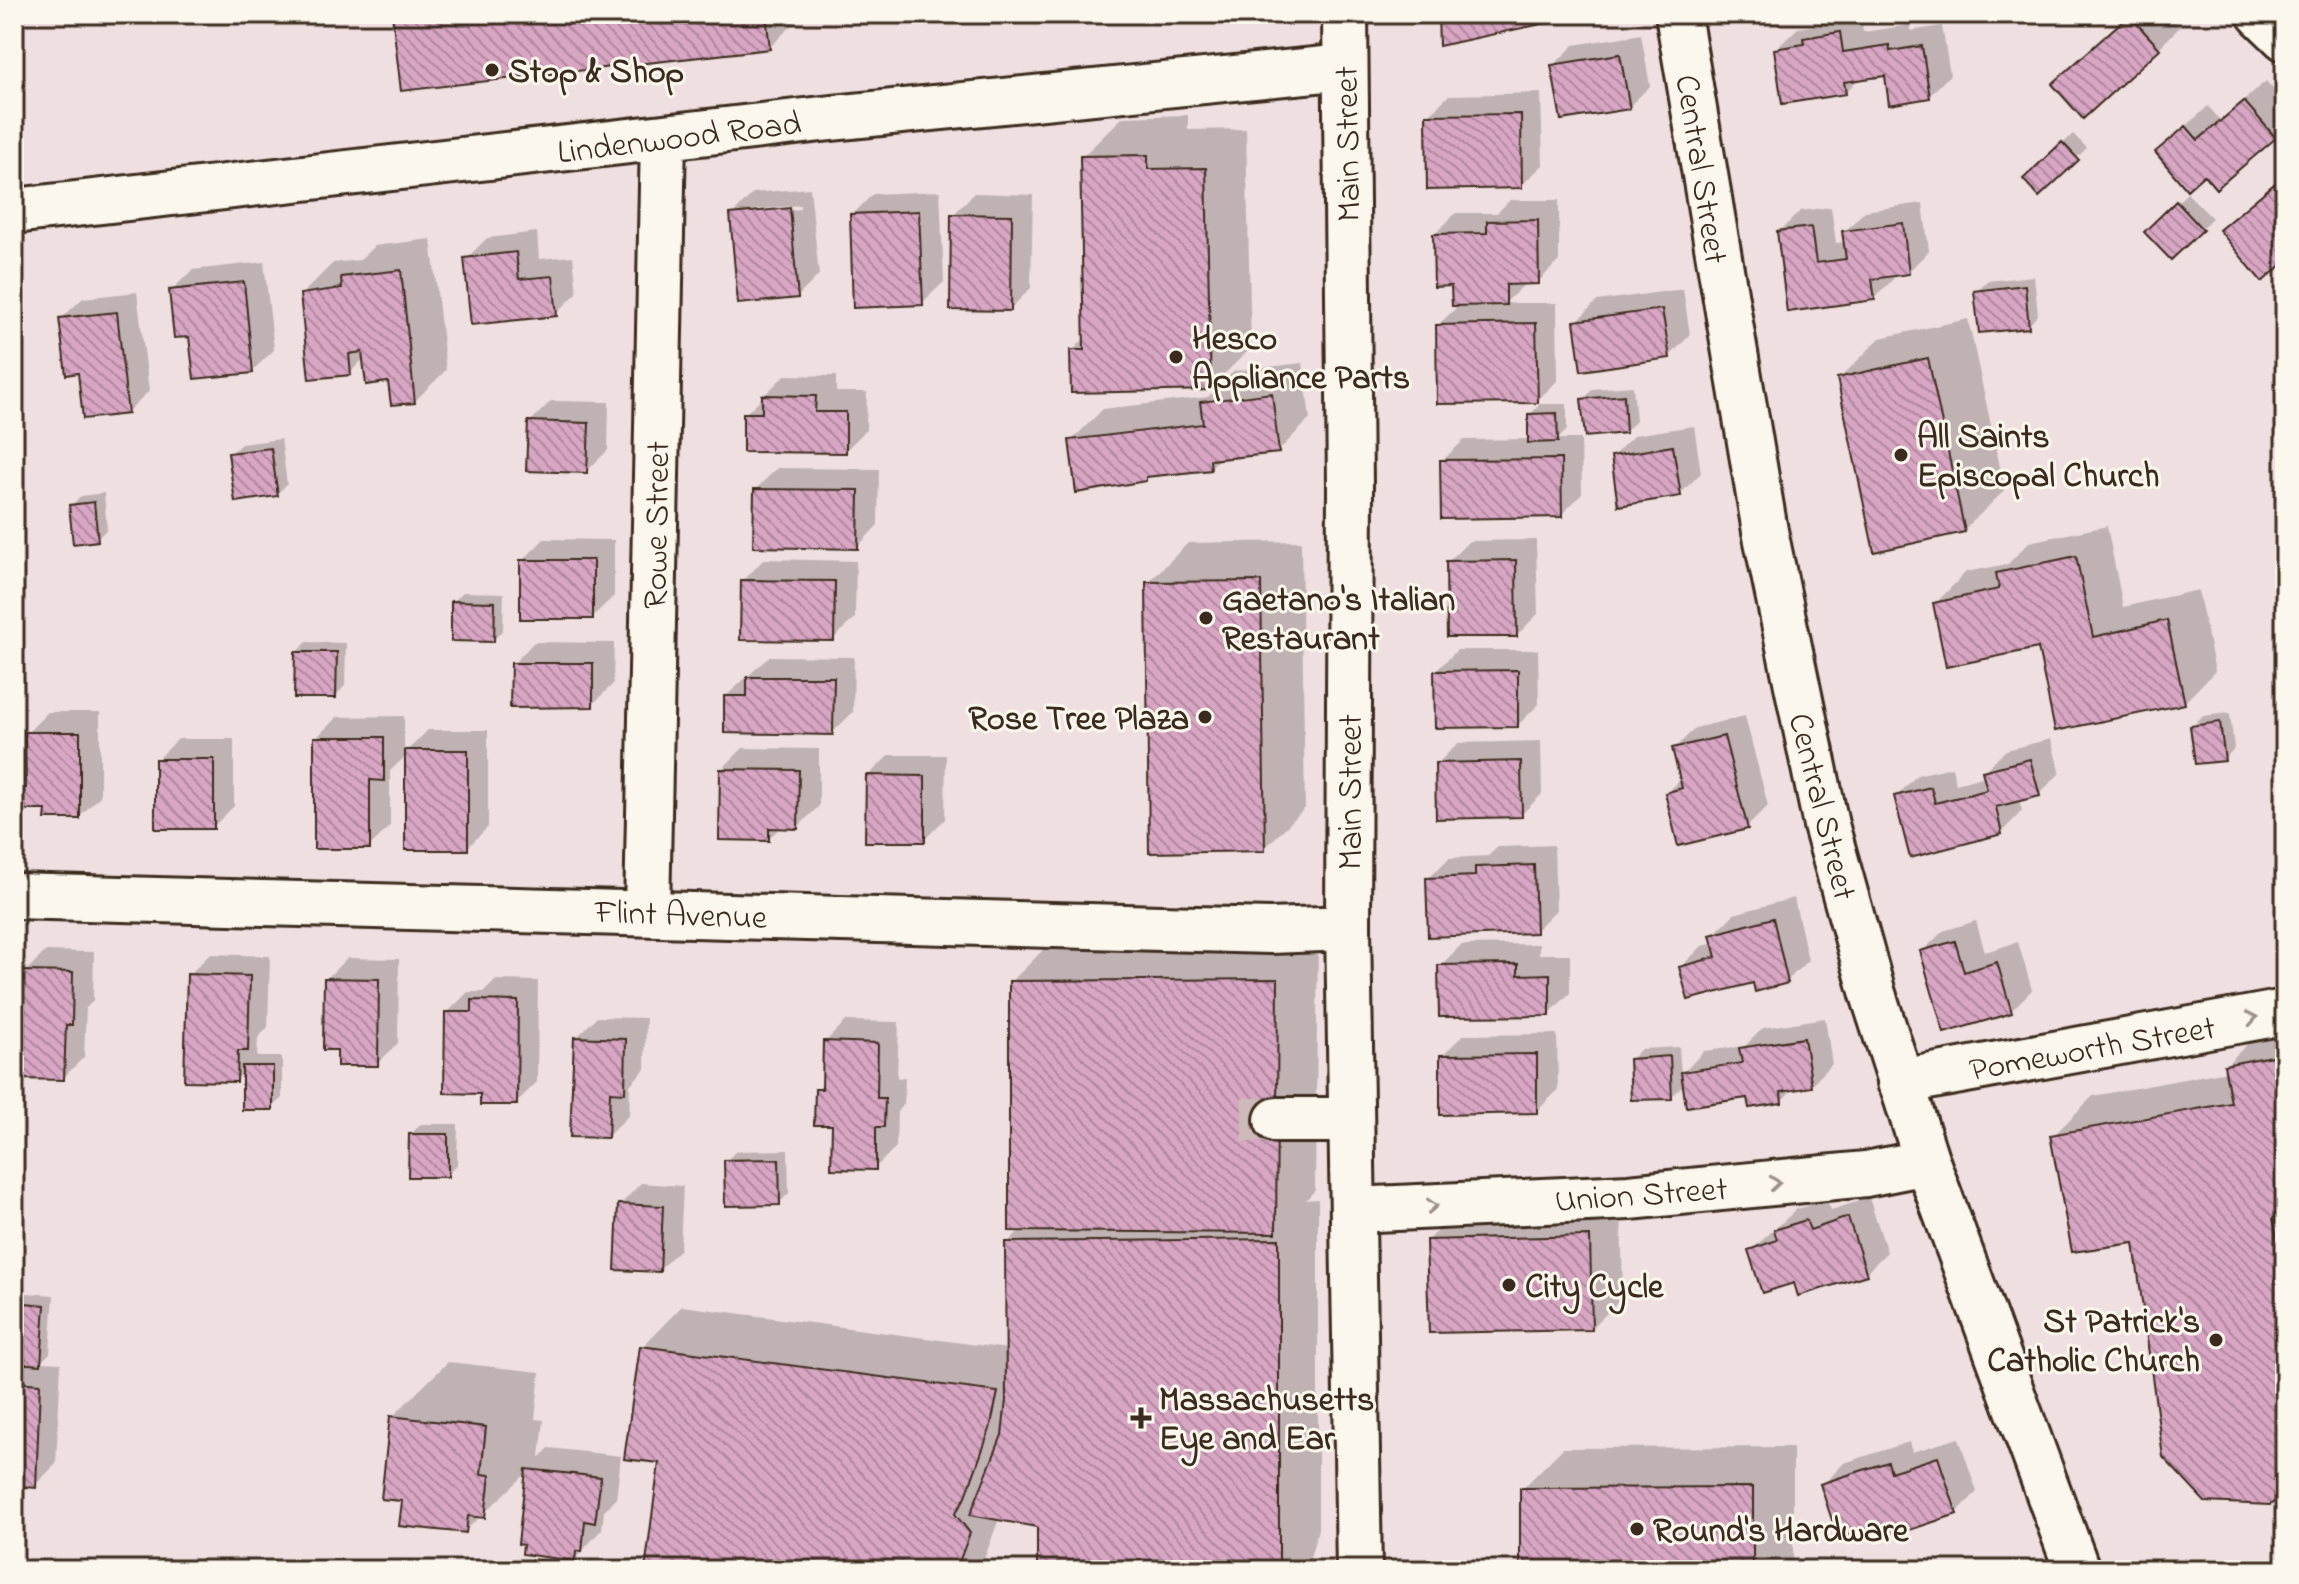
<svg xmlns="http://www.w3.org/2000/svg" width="2299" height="1584" font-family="'Indie Flower',sans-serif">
  <defs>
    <pattern id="building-back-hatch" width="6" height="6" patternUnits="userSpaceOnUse" patternTransform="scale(2)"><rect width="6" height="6" fill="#d8a6c3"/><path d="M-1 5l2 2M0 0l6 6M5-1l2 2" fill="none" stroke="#b0879e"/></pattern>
  </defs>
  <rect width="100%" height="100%" fill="#f0dfe0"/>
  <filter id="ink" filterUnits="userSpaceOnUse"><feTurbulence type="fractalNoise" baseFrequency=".0125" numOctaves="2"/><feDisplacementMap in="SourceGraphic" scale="16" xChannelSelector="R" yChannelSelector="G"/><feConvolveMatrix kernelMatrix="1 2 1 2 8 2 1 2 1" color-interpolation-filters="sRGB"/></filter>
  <g filter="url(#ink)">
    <path fill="#0003" fill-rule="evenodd" d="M 394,14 L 803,14 L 770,47 Z
      M 1861,14 L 1863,32 L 1910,25 L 1910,31 L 1942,26 L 1950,75 L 1929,96 L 1886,74 L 1860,77 L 1845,93 L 1776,49 L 1798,28 L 1819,25 L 1827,17 Z
      M 2130,14 L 2168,14 L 2180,27 L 2159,48 L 2076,63 Z
      M 1641,34 L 1650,86 L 1629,107 L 1553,66 L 1574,45 Z
      M 2266,81 L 2285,103 L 2285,127 L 2216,187 L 2204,173 L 2157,153 L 2208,106 L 2220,120 Z
      M 1541,93 L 1543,165 L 1521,186 L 1428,116 L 1449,95 Z
      M 1188,115 L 1188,130 L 1246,129 L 1251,348 L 1210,388 L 1072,351 L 1086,337 L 1082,157 L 1123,117 Z
      M 2073,134 L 2087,148 L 2039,194 L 2025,179 Z
      M 2285,174 L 2285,260 L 2262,279 L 2222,230 Z
      M 810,188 L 819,275 L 798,296 L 732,215 L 753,193 ZM 800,205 L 800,209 L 752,214 L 752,210 Z
      M 940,191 L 944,282 L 922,303 L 852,215 L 873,194 Z
      M 974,193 L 1033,195 L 1031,288 L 1010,309 L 953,215 Z
      M 2187,193 L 2212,218 L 2171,257 L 2147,232 Z
      M 1510,200 L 1559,200 L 1559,261 L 1538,282 L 1527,282 L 1505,303 L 1557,303 L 1558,380 L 1537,401 L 1438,325 L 1460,304 L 1435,234 L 1456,213 L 1497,213 Z
      M 1923,203 L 1929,251 L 1908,272 L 1895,274 L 1895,277 L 1874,299 L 1789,309 L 1779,232 L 1800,211 L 1831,207 L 1836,243 L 1846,242 L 1844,232 L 1865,211 Z
      M 537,232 L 539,259 L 573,256 L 577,293 L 556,314 L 466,259 L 487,238 Z
      M 431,239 L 446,370 L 414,402 L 364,358 L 350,373 L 302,294 L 333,263 L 360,260 L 374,246 Z
      M 264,262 L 274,350 L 252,371 L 191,334 L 171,291 L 192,270 Z
      M 2034,276 L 2038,315 L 2028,326 L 1977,291 L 1987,281 Z
      M 1683,289 L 1690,335 L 1669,357 L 1576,322 L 1597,301 Z
      M 137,292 L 149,391 L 127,412 L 80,371 L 61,319 L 83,298 Z
      M 1968,319 L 2005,490 L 1964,530 L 1839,379 L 1880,338 Z
      M 1303,363 L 1310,419 L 1278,451 L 1221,457 L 1210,468 L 1110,483 L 1071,441 L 1103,409 L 1208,397 L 1234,371 Z
      M 785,375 L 836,376 L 836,392 L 867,392 L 866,430 L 845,451 L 745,414 Z
      M 1633,386 L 1636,421 L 1626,431 L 1583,400 L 1593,389 Z
      M 551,401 L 609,402 L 608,450 L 587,471 L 530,422 Z
      M 1540,404 L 1567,404 L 1567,430 L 1558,439 L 1581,439 L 1582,494 L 1561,515 L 1442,461 L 1464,440 L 1530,439 L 1530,415 Z
      M 1694,426 L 1701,473 L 1680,494 L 1613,456 L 1634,435 Z
      M 281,439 L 287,484 L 277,494 L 230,454 L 241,444 Z
      M 777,468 L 879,469 L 878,525 L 857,547 L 756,489 Z
      M 104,493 L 107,529 L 97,539 L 71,506 L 81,496 Z
      M 14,505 L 19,548 L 14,552 Z
      M 2107,526 L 2123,607 L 2198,590 L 2215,671 L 2184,703 L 1935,604 L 1966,572 L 2008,564 L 2029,542 Z
      M 544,539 L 614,540 L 614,596 L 592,617 L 522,561 Z
      M 1536,540 L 1538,614 L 1517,635 L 1448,562 L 1469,541 Z
      M 1301,541 L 1305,808 L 1264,849 L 1148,583 L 1188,543 Z
      M 764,559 L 856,561 L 855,618 L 833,639 L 743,581 Z
      M 463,592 L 504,593 L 503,630 L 493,640 L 453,602 Z
      M 307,642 L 346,643 L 345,686 L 335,696 L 297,652 Z
      M 534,642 L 614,643 L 613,684 L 592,705 L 513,664 Z
      M 1457,650 L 1538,650 L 1539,704 L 1518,725 L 1436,671 Z
      M 770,656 L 854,657 L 853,712 L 832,733 L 726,696 Z
      M 48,712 L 100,712 L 100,796 L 79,817 L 48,808 L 14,808 L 14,786 L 27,772 L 27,733 Z
      M 2230,713 L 2234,749 L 2224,759 L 2192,727 L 2202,716 Z
      M 404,716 L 404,754 L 428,730 L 488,730 L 488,827 L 467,848 L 407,755 L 390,771 L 390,826 L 369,847 L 316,738 L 337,717 Z
      M 1745,716 L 1768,806 L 1747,827 L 1667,793 L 1681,779 L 1674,749 L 1695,728 Z
      M 178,739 L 234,739 L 234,806 L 213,827 L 157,760 Z
      M 2051,739 L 2060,773 L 2039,794 L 2019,799 L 2022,811 L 2001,833 L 1896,797 L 1917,775 L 1952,767 L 1956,784 L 1986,776 L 1984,771 L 2006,750 Z
      M 1541,741 L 1542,794 L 1521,815 L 1437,764 L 1458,743 Z
      M 743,748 L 819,749 L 819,806 L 798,827 L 781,827 L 768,839 L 721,770 Z
      M 889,755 L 946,755 L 945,819 L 924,840 L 868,776 Z
      M 1554,845 L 1556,910 L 1535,931 L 1428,879 L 1449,858 L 1488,856 L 1498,847 Z
      M 1794,898 L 1808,960 L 1787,981 L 1754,980 L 1681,967 L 1702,946 L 1715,943 L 1713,935 L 1734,914 Z
      M 1976,921 L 1985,952 L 2018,942 L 2032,990 L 2011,1011 L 1922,952 L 1943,931 Z
      M 1318,939 L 1315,1190 L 1306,1200 L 1318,1199 L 1318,1529 L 1310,1558 L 1299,1570 L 1039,1570 L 1039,1526 L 999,1519 L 980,1570 L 647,1570 L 661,1461 L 642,1347 L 682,1306 L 1008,1349 L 1007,1243 L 1021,1229 L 1011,982 L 1052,941 Z
      M 1539,944 L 1539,954 L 1570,954 L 1570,993 L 1549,1014 L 1440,966 L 1461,945 Z
      M 46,951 L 94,952 L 93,1001 L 86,1008 L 84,1057 L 63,1078 L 25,972 Z
      M 210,954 L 270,956 L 268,1027 L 258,1038 L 257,1057 L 282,1057 L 282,1098 L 272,1108 L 244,1072 L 236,1080 L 189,975 Z
      M 347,958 L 399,959 L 398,1043 L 377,1064 L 339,1048 L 326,979 Z
      M 495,980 L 538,981 L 537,1082 L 516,1103 L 482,1092 L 447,1013 L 468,992 L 483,992 Z
      M 597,1017 L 646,1018 L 645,1069 L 630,1085 L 629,1115 L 608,1136 L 576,1038 Z
      M 1825,1018 L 1832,1064 L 1811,1086 L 1794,1088 L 1781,1101 L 1685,1083 L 1671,1097 L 1631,1059 L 1641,1049 L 1679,1047 L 1681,1075 L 1704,1051 L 1745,1046 L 1763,1028 Z
      M 846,1021 L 899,1022 L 897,1078 L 905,1077 L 904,1104 L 897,1112 L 896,1147 L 875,1168 L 834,1124 L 817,1090 L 824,1083 L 825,1042 Z
      M 2285,1021 L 2285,1491 L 2136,1241 L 2053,1136 L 2093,1096 L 2227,1071 L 2226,1065 L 2267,1025 Z
      M 1557,1034 L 1558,1090 L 1537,1111 L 1442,1056 L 1463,1035 Z
      M 421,1124 L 458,1124 L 457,1165 L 447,1175 L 411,1134 Z
      M 788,1150 L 789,1193 L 779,1203 L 726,1161 L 736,1151 Z
      M 641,1183 L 683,1186 L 680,1249 L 659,1270 L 620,1205 Z
      M 1869,1198 L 1887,1252 L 1866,1273 L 1796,1281 L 1751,1250 L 1797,1209 L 1827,1200 L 1831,1210 Z
      M 1621,1206 L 1623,1297 L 1592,1328 L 1428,1240 L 1460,1209 Z
      M 14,1292 L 54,1295 L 50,1353 L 41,1362 L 61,1363 L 56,1464 L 35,1485 L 14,1484 Z
      M 448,1362 L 540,1372 L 535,1419 L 544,1420 L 540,1457 L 549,1448 L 621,1456 L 616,1499 L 604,1511 L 602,1529 L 575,1559 L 528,1472 L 465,1531 L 404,1499 L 392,1417 Z
      M 1959,1438 L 1977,1492 L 1956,1513 L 1880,1522 L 1823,1485 L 1844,1463 L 1909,1442 L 1912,1452 Z
      M 1793,1447 L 1793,1570 L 1522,1570 L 1522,1489 L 1563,1448 Z"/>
    <path fill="url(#building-back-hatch)" stroke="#3b2a1e" stroke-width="2" d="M 392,14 L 766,14 L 770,49 L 401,91 Z
      M 1438,14 L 1583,14 L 1583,15 L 1439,46 Z
      M 2129,15 L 2160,49 L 2083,119 L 2052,84 Z
      M 1840,32 L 1843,52 L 1889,45 L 1890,51 L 1922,46 L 1930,98 L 1889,105 L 1885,76 L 1844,82 L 1846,94 L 1782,104 L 1774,49 L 1804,44 L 1803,38 Z
      M 1620,54 L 1630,109 L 1561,120 L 1551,65 Z
      M 2244,101 L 2276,138 L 2216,189 L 2204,175 L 2187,190 L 2155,152 L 2186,126 L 2198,140 Z
      M 1521,114 L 1522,188 L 1427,190 L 1426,115 Z
      M 2062,142 L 2079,160 L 2039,197 L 2023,179 Z
      M 1148,155 L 1148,169 L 1206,168 L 1211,390 L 1071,393 L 1070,350 L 1084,350 L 1080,156 Z
      M 2285,175 L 2285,244 L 2281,247 L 2285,262 L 2262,282 L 2219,230 Z
      M 2176,201 L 2203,230 L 2171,260 L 2144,232 Z
      M 790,208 L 798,298 L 738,304 L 730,214 Z
      M 919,211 L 923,305 L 853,308 L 850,214 Z
      M 951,214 L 1012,215 L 1011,311 L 950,310 Z
      M 1538,220 L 1539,284 L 1506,285 L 1506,305 L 1452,306 L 1451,286 L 1434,287 L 1433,234 L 1487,233 L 1487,221 Z
      M 1903,223 L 1909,274 L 1872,279 L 1875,300 L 1787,312 L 1777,231 L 1811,227 L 1816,263 L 1846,259 L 1842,231 Z
      M 516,252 L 519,279 L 553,276 L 557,316 L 471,325 L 464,258 Z
      M 401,270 L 415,403 L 391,405 L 388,382 L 366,385 L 362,352 L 349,354 L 351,375 L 309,379 L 300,294 L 342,288 L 341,277 Z
      M 244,282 L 253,373 L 194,379 L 189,337 L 174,338 L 169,290 Z
      M 2025,285 L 2029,328 L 1979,333 L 1974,291 Z
      M 1662,309 L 1670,358 L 1581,371 L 1574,321 Z
      M 117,312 L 128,414 L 83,419 L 78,373 L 66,375 L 59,318 Z
      M 1536,323 L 1538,403 L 1437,404 L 1436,325 Z
      M 1928,358 L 1965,532 L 1874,552 L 1837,378 Z
      M 1272,393 L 1279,453 L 1210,460 L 1211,470 L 1146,477 L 1146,481 L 1076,493 L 1069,440 L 1203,424 L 1200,402 Z
      M 762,395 L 816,396 L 815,412 L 846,412 L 846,453 L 743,452 L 743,413 L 762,413 Z
      M 1624,395 L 1626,433 L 1585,437 L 1581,399 Z
      M 1557,413 L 1558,442 L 1528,443 L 1528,414 Z
      M 528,421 L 589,423 L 587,473 L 526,471 Z
      M 1673,446 L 1681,496 L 1618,506 L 1611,456 Z
      M 271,448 L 278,496 L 235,502 L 228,453 Z
      M 1561,459 L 1562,517 L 1441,519 L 1440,460 Z
      M 754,489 L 859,490 L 858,549 L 753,547 Z
      M 94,502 L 98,541 L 73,544 L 69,505 Z
      M 2076,556 L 2093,637 L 2167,620 L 2185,704 L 2055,731 L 2038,648 L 1946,667 L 1933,603 L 1999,589 L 1996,573 Z
      M 520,560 L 593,560 L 593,619 L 520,619 Z
      M 1516,560 L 1517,637 L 1447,637 L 1446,561 Z
      M 741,580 L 835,581 L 834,641 L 740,640 Z
      M 1261,581 L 1265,851 L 1149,853 L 1146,582 Z
      M 451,601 L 495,602 L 494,642 L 451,641 Z
      M 295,652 L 337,652 L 336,698 L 294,698 Z
      M 511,663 L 593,663 L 593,707 L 510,708 Z
      M 1518,670 L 1518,727 L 1435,728 L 1434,671 Z
      M 747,677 L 834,677 L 833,735 L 724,733 L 724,696 L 747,696 Z
      M 2220,722 L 2225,761 L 2195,764 L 2190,726 Z
      M 25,732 L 80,732 L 80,819 L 45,819 L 46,810 L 14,810 L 14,788 L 26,788 Z
      M 1724,736 L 1748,829 L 1678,846 L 1665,793 L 1682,788 L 1672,748 Z
      M 314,737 L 384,737 L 384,781 L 370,780 L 370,849 L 314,849 Z
      M 405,750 L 468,750 L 468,850 L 405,850 Z
      M 155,759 L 214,759 L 214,829 L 155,829 Z
      M 2030,759 L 2040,796 L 1996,807 L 2002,834 L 1910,858 L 1894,796 L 1931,787 L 1935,803 L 1987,790 L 1982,771 Z
      M 1521,761 L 1522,817 L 1436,819 L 1435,763 Z
      M 720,769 L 799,770 L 798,829 L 769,828 L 769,841 L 719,840 Z
      M 866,775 L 925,776 L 925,842 L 865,842 Z
      M 1534,865 L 1536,933 L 1428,937 L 1426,878 L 1475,876 L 1475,867 Z
      M 1773,918 L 1788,983 L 1755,992 L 1753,983 L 1688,1000 L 1679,967 L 1716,957 L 1710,935 Z
      M 1955,941 L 1964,972 L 1997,962 L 2012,1013 L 1944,1033 L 1920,951 Z
      M 1518,964 L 1518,975 L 1550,974 L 1550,1016 L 1439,1017 L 1438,965 Z
      M 23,971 L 73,972 L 72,1025 L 66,1025 L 64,1080 L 20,1079 Z
      M 187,974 L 250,976 L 248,1051 L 238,1051 L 237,1082 L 184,1081 Z
      M 324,978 L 379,979 L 378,1066 L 337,1066 L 337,1050 L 323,1050 Z
      M 1278,979 L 1276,1233 L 1009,1231 L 1009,981 Z
      M 472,1000 L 518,1001 L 517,1105 L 480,1105 L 480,1094 L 444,1093 L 445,1012 L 472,1012 Z
      M 574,1037 L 626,1039 L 625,1093 L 610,1092 L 608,1138 L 570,1137 Z
      M 1804,1038 L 1812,1087 L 1781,1092 L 1782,1103 L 1749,1108 L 1747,1098 L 1686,1107 L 1681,1072 L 1742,1063 L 1739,1048 Z
      M 823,1041 L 878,1043 L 877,1098 L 885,1098 L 884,1127 L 876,1127 L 876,1170 L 831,1169 L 832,1125 L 814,1125 L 815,1089 L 822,1089 Z
      M 1537,1054 L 1537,1113 L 1440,1115 L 1440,1055 Z
      M 2277,1055 L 2285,1100 L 2285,1215 L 2273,1218 L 2285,1279 L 2285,1493 L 2270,1505 L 2205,1502 L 2163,1457 L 2134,1243 L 2072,1252 L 2050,1135 L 2231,1103 L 2224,1065 Z
      M 1670,1056 L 1672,1099 L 1631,1100 L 1629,1059 Z
      M 242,1066 L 273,1066 L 273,1110 L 242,1110 Z
      M 409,1134 L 448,1134 L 448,1177 L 408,1177 Z
      M 779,1159 L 780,1205 L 725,1206 L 724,1160 Z
      M 618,1204 L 663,1206 L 660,1272 L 615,1270 Z
      M 1848,1217 L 1867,1275 L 1798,1296 L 1794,1283 L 1762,1293 L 1748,1250 L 1777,1240 L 1774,1230 L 1806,1220 L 1810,1230 Z
      M 1590,1236 L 1592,1330 L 1429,1333 L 1426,1240 Z
      M 1279,1239 L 1279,1570 L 1037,1570 L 1037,1527 L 970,1515 L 1002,1435 L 1006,1400 L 1005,1242 Z
      M 14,1302 L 45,1305 L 41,1365 L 14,1363 Z
      M 640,1346 L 998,1392 L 990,1429 L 966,1496 L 955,1514 L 970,1533 L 956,1570 L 645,1570 L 659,1463 L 624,1459 Z
      M 14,1382 L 40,1384 L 36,1488 L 14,1486 Z
      M 390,1416 L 486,1427 L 481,1474 L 490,1475 L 485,1518 L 468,1516 L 466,1533 L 399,1526 L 402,1501 L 381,1499 Z
      M 1938,1457 L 1957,1514 L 1883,1539 L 1878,1525 L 1838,1538 L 1820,1484 L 1888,1462 L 1891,1472 Z
      M 526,1469 L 601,1477 L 595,1523 L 585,1521 L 582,1552 L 576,1551 L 575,1561 L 522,1554 L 523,1545 L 518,1544 Z
      M 1753,1487 L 1753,1570 L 1520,1570 L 1520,1488 Z"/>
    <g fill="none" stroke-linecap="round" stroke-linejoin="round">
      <path stroke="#ccbbb9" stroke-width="44" stroke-dasharray="44 22" stroke-linecap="butt" d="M 1242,1120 L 1277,1120"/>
      <g stroke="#3b2a1e" stroke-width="50">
        <path id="minor" d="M 1678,14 L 1765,531 L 1826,825 L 1873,994 L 1927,1162 L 2077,1570
          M 14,211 L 822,119 L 1345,67
          M 14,896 L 1270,931 L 1348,928
          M 647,912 L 663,137
          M 1900,1082 L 2285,1012
          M 1277,1120 L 1351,1120
          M 1354,1210 L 1629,1197 L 1866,1174 L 1927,1162"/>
      </g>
      <g stroke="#3b2a1e" stroke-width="50">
        <path id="major" d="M 1345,14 L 1350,485 L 1348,928 L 1359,1570
          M 2260,14 L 2285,38"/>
      </g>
      <use href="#minor" stroke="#fbf7ec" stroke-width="44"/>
      <use href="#major" stroke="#fbf7ec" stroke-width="44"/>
    </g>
    <defs><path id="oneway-chevron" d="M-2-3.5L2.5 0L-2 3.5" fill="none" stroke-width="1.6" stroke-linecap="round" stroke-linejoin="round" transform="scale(2)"/></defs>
    <g stroke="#9b9085">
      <use href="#oneway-chevron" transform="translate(2252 1018) rotate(-10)"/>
      <use href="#oneway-chevron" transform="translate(1775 1183) rotate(-5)"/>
      <use href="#oneway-chevron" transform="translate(1432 1206) rotate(-3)"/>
    </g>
  </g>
  <g fill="#3b2a1e" stroke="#fbf7ec" stroke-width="3">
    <circle cx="492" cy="70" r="8"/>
    <circle cx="1176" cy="357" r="8"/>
    <circle cx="1901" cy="455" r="8"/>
    <circle cx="1206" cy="618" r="8"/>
    <circle cx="1205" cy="717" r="8"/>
    <circle cx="1509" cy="1285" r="8"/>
    <circle cx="2216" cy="1340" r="8"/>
    <path d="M1137 1406h8v8h8v8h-8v8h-8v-8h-8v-8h8z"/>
    <circle cx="1637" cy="1529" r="8"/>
  </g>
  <g text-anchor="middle" stroke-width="6" stroke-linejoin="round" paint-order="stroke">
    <g font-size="34" font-weight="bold" fill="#3b2a1e" stroke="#fbf7ec" text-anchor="start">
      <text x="508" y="82">Stop &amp; Shop</text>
      <text x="1192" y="349">Hesco<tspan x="1192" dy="39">Appliance Parts</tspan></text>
      <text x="1917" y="447">All Saints<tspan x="1917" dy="39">Episcopal Church</tspan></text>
      <text x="1222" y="610">Gaetano's Italian<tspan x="1222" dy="39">Restaurant</tspan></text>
      <text x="1189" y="729" text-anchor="end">Rose Tree Plaza</text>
      <text x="1525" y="1297">City Cycle</text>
      <text x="2200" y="1332" text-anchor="end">St Patrick's<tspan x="2200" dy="39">Catholic Church</tspan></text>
      <text x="1159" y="1410">Massachusetts<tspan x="1159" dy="39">Eye and Ear</tspan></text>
      <text x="1653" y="1541">Round's Hardware</text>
    </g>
    <g font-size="34" fill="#3b2a1e" stroke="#fbf7ec">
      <text transform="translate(679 136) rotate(-7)" y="12">Lindenwood Road</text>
      <text transform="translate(1346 144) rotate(-91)" y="12">Main Street</text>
      <text transform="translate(1703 169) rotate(81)" y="12">Central Street</text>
      <text transform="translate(655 525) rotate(-89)" y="12">Rowe Street</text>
      <text transform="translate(1349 792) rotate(-90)" y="12">Main Street</text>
      <text transform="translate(1824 806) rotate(76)" y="12">Central Street</text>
      <text transform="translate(681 913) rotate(2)" y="12">Flint Avenue</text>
      <text transform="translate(2092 1047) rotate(-10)" y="12">Pomeworth Street</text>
      <text transform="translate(1641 1193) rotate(-4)" y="12">Union Street</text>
    </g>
  </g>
  <rect width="2299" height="1584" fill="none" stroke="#fbf7ec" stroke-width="48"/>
  <rect x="24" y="24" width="2251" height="1536" fill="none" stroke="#3b2a1e" stroke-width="3" filter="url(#ink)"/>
</svg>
